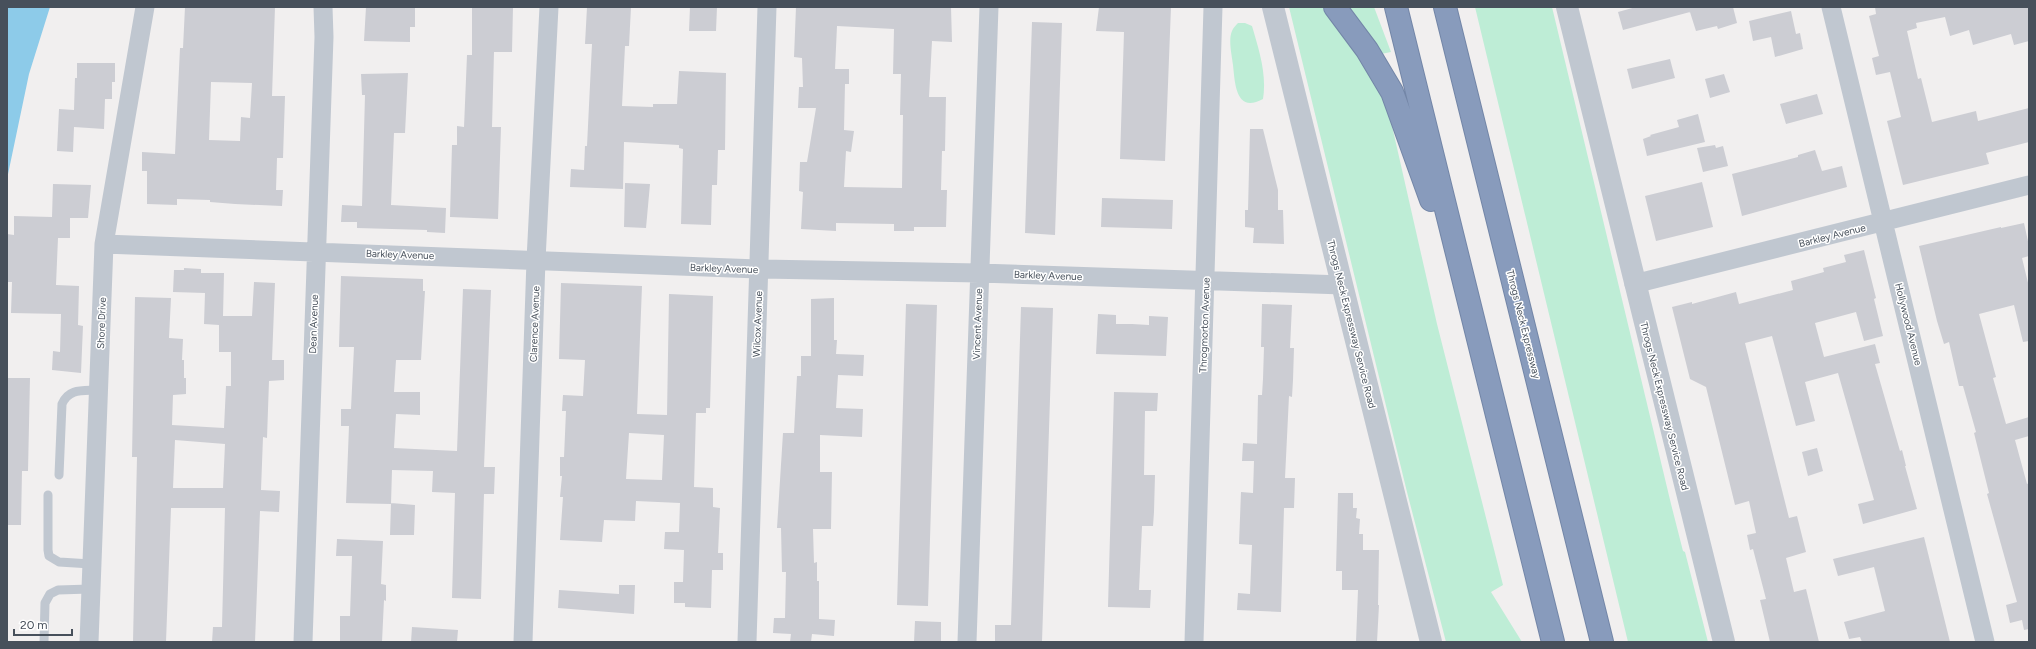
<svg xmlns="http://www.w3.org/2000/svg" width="2036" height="649" font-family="Figtree,sans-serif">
  <rect width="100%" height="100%" fill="#f1efef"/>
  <path fill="#beedd6" d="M 1289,7 L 1322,7 L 1370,68 L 1385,95 L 1437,324 L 1503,585 L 1491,592 L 1522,642 L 1446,642 L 1407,492 Z
    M 1346,7 L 1374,7 L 1391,52 L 1381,54 Z
    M 1475,7 L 1552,7 L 1671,504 L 1683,551 L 1685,552 L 1708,642 L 1628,642 Z
    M 1238,23 L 1245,23 L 1252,26 C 1259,50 1267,74 1263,99 C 1236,114 1235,84 1233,65 C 1232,56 1228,40 1232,31 C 1233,28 1236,25 1238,23 Z"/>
  <path fill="#8dcbe9" d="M 7,7 L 50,7 L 29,74 L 7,179 Z"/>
  <path fill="#cccdd3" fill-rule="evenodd" d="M 185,7 L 275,7 L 272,96 L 285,96 L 283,158 L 277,158 L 276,190 L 283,190 L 282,206 L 235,204 L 210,202 L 210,200 L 177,199 L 177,205 L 147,204 L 147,171 L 142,171 L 142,152 L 175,154 L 180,48 L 183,48 ZM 211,82 L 252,83 L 250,118 L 241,117 L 240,141 L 209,140 Z
    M 366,7 L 415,7 L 415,27 L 410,27 L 410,42 L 364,41 Z
    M 472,7 L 513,7 L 512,52 L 494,52 L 492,127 L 501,127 L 498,219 L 450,217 L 452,145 L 457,145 L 457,126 L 464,127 L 467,55 L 472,55 Z
    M 587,7 L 631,7 L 629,46 L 625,46 L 622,106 L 653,107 L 653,104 L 677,104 L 679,71 L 726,73 L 725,150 L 718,150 L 717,185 L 712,185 L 711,225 L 681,224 L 683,149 L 679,148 L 679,145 L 624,142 L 623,189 L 570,187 L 571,169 L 584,170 L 585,146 L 587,146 L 592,44 L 585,44 Z
    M 690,7 L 717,7 L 716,31 L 689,31 Z
    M 796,7 L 951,7 L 952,42 L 932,41 L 929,97 L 946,97 L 945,151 L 942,151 L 941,190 L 947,190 L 946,227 L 914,227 L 914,231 L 894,231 L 894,224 L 836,223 L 836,231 L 801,229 L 803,192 L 799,191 L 800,162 L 807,162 L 816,108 L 798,108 L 799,87 L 803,87 L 802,58 L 794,57 ZM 837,26 L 894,29 L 893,74 L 901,74 L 900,115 L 903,115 L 902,188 L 844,187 L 846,151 L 851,152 L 854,131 L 844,130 L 845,84 L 849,84 L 849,69 L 835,69 Z
    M 1099,7 L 1171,7 L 1165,161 L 1120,159 L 1124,32 L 1096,31 Z
    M 1636,7 L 1733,7 L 1737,23 L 1718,29 L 1717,26 L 1696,31 L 1689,9 L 1690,12 L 1623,30 L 1618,12 Z
    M 1875,7 L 2028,7 L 2029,41 L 2014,45 L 2011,34 L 1973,45 L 1969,30 L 1950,36 L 1945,17 L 1916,23 L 1917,28 L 1907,31 L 1918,79 L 1921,78 L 1932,122 L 1976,111 L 1978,121 L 2029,108 L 2029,142 L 1986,153 L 1989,164 L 1903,185 L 1887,121 L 1901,117 L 1890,72 L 1876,75 L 1872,58 L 1879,56 L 1869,16 L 1876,14 Z
    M 1791,11 L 1796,34 L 1800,33 L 1803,49 L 1775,57 L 1771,37 L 1753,41 L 1749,21 Z
    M 1032,22 L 1062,23 L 1055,235 L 1025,233 Z
    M 1670,59 L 1675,78 L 1632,89 L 1627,69 Z
    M 77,63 L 115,63 L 115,82 L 112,82 L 112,99 L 105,99 L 104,129 L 74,127 L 73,152 L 57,151 L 59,109 L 74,110 L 75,78 L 77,78 Z
    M 408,73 L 405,133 L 394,133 L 391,205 L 446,208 L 445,233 L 427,232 L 427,230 L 357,228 L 357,222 L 341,222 L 342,205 L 362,206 L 365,95 L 362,95 L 361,74 Z
    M 1724,74 L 1730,92 L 1710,98 L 1705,79 Z
    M 1817,94 L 1823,114 L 1786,124 L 1780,104 Z
    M 1698,114 L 1705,142 L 1647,156 L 1643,139 L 1651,136 L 1650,135 L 1679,127 L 1677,120 Z
    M 1250,129 L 1263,129 L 1278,190 L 1278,210 L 1283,210 L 1284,244 L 1253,243 L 1254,228 L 1245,227 L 1245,210 L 1248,210 Z
    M 1715,145 L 1716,148 L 1723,146 L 1728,166 L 1703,172 L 1697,148 Z
    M 1815,150 L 1822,171 L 1842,166 L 1847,187 L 1742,216 L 1732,174 L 1798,157 L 1798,155 Z
    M 1702,182 L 1713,227 L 1656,241 L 1645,196 Z
    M 625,183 L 650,184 L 646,228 L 624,227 Z
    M 53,184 L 91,185 L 88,218 L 70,218 L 70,238 L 58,238 L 56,285 L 79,286 L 78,325 L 83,326 L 81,373 L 52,370 L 53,351 L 60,352 L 61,314 L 11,313 L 12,282 L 7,282 L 7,234 L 14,235 L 14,216 L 52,217 Z
    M 1102,198 L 1173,200 L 1172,229 L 1101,227 Z
    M 2024,223 L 2029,246 L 2029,256 L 2022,258 L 2029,287 L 2029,341 L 2023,342 L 2014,305 L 1979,314 L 1996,377 L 1993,378 L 2006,424 L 2029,417 L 2029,436 L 2015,440 L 2027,484 L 2029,483 L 2029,629 L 2024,630 L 2022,620 L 2010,623 L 2006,605 L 2017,602 L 1987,494 L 1989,493 L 1974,433 L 1976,432 L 1963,386 L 1959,386 L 1949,342 L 1944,344 L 1937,321 L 1919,246 L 2001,227 L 2001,228 Z
    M 1864,250 L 1876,298 L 1874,299 L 1883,336 L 1864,341 L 1856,312 L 1815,323 L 1824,357 L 1875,344 L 1880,363 L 1875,364 L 1900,451 L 1902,450 L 1906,466 L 1905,466 L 1917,509 L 1863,524 L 1858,504 L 1874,500 L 1838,373 L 1805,382 L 1815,421 L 1796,426 L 1772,336 L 1745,343 L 1789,518 L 1797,516 L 1806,552 L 1786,558 L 1794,592 L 1806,589 L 1819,642 L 1770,642 L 1760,600 L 1766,599 L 1753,549 L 1750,550 L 1747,535 L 1756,533 L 1749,501 L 1735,505 L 1706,387 L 1690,379 L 1672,307 L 1692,302 L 1692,304 L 1736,292 L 1739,304 L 1793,290 L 1791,281 L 1824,272 L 1823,268 L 1846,262 L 1844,255 Z
    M 184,268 L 201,269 L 201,273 L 224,273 L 223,316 L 252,316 L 254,282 L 275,283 L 272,360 L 284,360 L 284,380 L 269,381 L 267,438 L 263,437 L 261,490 L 280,491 L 279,512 L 260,511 L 255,642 L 212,642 L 213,627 L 222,627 L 225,508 L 171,508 L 166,642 L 133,642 L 137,457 L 132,457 L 135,297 L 171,298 L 169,338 L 183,339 L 182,360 L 184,360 L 184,378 L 186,378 L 186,394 L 173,395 L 172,425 L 224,428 L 226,386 L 231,386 L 231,352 L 219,352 L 219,325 L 204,324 L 205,293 L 173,292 L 174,270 L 184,270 ZM 175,440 L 225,444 L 223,488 L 173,488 Z
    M 341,276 L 423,279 L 423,291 L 425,291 L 421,360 L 396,360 L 394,392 L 420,392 L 420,415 L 396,414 L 394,448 L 457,451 L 463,289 L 491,290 L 484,467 L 495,467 L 494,494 L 484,494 L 481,599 L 452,598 L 455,493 L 432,492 L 433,471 L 392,470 L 391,504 L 346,503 L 349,426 L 341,426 L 341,409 L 351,409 L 354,347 L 339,347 Z
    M 561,283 L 642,286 L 637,414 L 667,415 L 669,294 L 713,296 L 710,408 L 706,408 L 706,413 L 696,413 L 694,487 L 713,488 L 713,507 L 720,508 L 718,553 L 723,553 L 723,570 L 712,570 L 711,608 L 685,607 L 685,603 L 674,603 L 674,582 L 683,582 L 684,550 L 664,549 L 665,532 L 679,532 L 680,503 L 636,501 L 635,521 L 604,520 L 602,542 L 560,540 L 563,497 L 560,497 L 562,476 L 560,476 L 560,457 L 564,457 L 566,411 L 562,411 L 563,395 L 583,396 L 585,360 L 559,359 ZM 629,433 L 664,435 L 662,480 L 626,479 Z
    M 834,298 L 834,340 L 837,340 L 836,354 L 864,355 L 863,376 L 838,375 L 836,408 L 863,409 L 862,437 L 820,435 L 820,472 L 832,472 L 831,529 L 813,529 L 814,563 L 817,562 L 817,581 L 819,581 L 819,619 L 835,620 L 834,636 L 812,634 L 811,642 L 790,642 L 791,634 L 773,633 L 774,618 L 785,618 L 786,572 L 782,572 L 781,528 L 777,528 L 783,433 L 794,433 L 797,376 L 801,376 L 801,356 L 811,356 L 811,299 Z
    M 906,304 L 937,305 L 928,606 L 897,605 Z
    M 1262,304 L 1292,305 L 1290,348 L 1294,348 L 1293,380 L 1292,397 L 1289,396 L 1285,478 L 1295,478 L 1294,508 L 1284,508 L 1281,612 L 1237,610 L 1238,593 L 1250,594 L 1252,545 L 1239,544 L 1241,492 L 1253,493 L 1254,461 L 1242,461 L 1243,443 L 1257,444 L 1258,395 L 1262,395 L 1263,379 L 1264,347 L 1261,347 Z
    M 1021,307 L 1053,308 L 1042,642 L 995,642 L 995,625 L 1011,625 Z
    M 1098,314 L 1116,315 L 1116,324 L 1132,324 L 1149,325 L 1149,316 L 1168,317 L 1166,356 L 1096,354 Z
    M 7,378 L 30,378 L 28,471 L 22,471 L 21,525 L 7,525 Z
    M 1114,392 L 1158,393 L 1157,411 L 1145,411 L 1144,475 L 1155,475 L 1154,512 L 1153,526 L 1142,526 L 1139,590 L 1151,590 L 1150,608 L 1108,607 Z
    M 1817,448 L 1823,471 L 1808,476 L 1802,452 Z
    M 1338,493 L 1353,493 L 1353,508 L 1357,508 L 1356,518 L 1360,519 L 1359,534 L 1363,534 L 1363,550 L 1379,550 L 1378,605 L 1379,605 L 1377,642 L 1356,642 L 1358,590 L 1342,590 L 1342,571 L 1336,571 Z
    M 391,503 L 415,505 L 414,535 L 390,535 Z
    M 1924,537 L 1950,642 L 1862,642 L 1860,637 L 1849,639 L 1844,622 L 1885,611 L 1874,567 L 1838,576 L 1833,559 Z
    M 337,539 L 383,541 L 381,584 L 386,585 L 386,601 L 384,600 L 382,642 L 340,642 L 340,616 L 350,616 L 352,556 L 336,556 Z
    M 619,585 L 635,585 L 634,614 L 558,608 L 559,590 L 619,594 Z
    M 915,621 L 941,622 L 941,641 L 914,642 Z
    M 412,627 L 458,630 L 457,642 L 411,642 Z"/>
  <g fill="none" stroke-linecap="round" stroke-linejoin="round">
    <g stroke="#7386a7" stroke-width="24">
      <path id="motorway" d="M 1335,7 L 1367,50 L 1392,92 L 1431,200
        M 1396,7 L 1553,642
        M 1445,7 L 1602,642"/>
    </g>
    <path stroke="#c0c7d0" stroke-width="9" d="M 59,475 L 62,404 C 69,388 83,391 98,390
      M 48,495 L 48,550 L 49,556 L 59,562 L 91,564
      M 44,642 L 45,603 L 50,594 L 58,590 L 90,589"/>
    <path stroke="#c0c7d0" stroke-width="19" d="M 1831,7 L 1985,642
      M 104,244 L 758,269 L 979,273 L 1343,285
      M 1634,284 L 2029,185
      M 89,642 L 104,244 L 145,7
      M 303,642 L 324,37 L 323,7
      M 523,642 L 536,260 L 549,7
      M 747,642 L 767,7
      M 967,642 L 989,7
      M 1194,642 L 1213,7"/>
    <path stroke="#c0c7d0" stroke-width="22" d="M 1273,7 L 1431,642
      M 1567,7 L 1724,642"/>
    <use href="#motorway" stroke="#889bbc" stroke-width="22"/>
  </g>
  <g text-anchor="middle" stroke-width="3" stroke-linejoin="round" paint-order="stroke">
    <g font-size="10" fill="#47505b" stroke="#fff">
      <text transform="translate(1832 235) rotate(-14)" y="4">Barkley Avenue</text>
      <text transform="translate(400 254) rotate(2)" y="4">Barkley Avenue</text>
      <text transform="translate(724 268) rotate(2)" y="4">Barkley Avenue</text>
      <text transform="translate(1048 275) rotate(2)" y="4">Barkley Avenue</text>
      <text transform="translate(101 323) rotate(-88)" y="4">Shore Drive</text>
      <text transform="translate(313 324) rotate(-88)" y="4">Dean Avenue</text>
      <text transform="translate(534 324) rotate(-88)" y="4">Clarence Avenue</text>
      <text transform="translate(757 324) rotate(-88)" y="4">Wilcox Avenue</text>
      <text transform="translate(977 324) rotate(-88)" y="4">Vincent Avenue</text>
      <text transform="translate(1352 324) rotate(76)" y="4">Throgs Neck Expressway Service Road</text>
      <text transform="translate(1524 324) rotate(76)" y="4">Throgs Neck Expressway</text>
      <text transform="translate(1909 324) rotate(76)" y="4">Hollywood Avenue</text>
      <text transform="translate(1204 325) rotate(-88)" y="4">Throgmorton Avenue</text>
      <text transform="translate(1665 406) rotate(76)" y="4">Throgs Neck Expressway Service Road</text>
    </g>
  </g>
  <rect width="2036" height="649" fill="none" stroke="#47505b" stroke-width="16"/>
  <path d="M14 629v6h58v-6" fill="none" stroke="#47505b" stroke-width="2"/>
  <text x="20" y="629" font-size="12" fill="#47505b" stroke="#ffffff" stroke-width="3" paint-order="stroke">20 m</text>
</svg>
